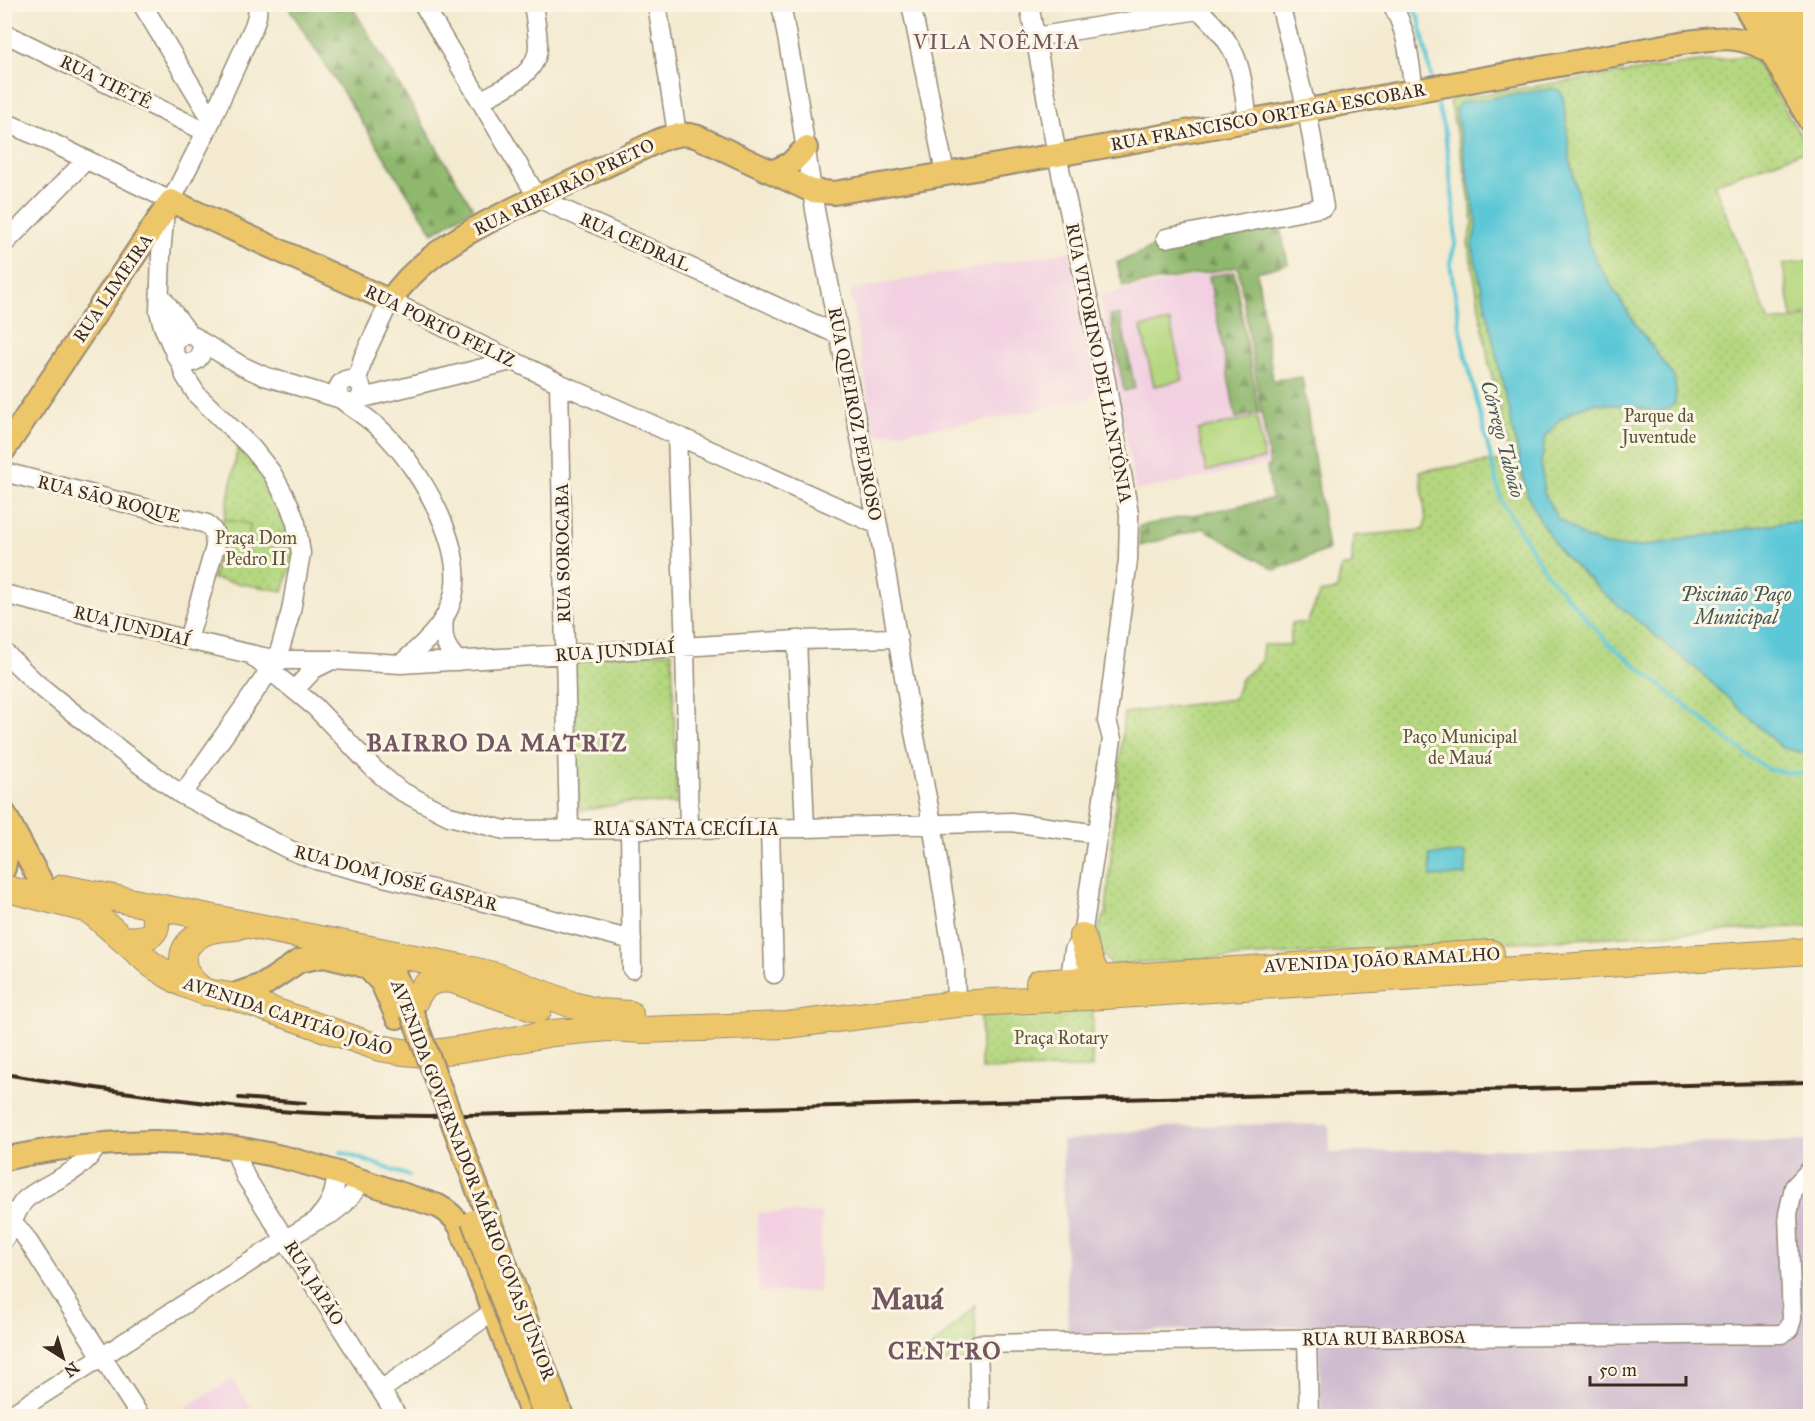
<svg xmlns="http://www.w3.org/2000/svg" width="1815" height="1421" font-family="'IM FELL Great Primer',serif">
  <defs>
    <pattern id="forest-firs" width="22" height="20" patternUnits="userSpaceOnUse" patternTransform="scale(1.5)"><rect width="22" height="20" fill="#8fb86e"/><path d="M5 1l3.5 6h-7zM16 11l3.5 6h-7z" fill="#76965a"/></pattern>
    <pattern id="park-dots" width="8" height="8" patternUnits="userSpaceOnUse" patternTransform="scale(1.5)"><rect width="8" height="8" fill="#b4d77f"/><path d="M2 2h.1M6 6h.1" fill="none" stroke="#9cb96d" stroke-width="1.8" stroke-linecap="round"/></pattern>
  </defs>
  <rect width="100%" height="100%" fill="#fcf5e5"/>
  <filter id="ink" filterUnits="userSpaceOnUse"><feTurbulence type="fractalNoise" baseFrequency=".0167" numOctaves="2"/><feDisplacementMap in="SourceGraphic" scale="12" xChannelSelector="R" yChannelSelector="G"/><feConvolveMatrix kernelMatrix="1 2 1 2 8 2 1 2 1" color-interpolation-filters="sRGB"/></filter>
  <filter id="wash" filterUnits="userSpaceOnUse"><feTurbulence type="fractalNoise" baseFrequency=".008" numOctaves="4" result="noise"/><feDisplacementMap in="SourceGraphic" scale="24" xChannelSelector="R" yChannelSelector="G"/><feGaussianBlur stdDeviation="1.35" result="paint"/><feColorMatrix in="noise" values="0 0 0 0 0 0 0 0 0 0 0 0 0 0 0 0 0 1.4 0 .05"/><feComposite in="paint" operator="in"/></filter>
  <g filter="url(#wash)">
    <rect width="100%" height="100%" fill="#f3ead0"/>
    <path fill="#f2cfe1" d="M 1070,251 L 1098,377 L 1090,399 L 973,423 L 875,435 L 850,290 Z
      M 1235,269 L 1268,464 L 1136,491 L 1100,295 Z
      M 757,1213 L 822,1213 L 819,1292 L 758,1292 Z
      M 232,1379 L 256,1416 L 172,1416 Z"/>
    <path fill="#cfbdcf" d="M 1270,1124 L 1329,1125 L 1330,1153 L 1804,1141 L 1810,1138 L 1810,1416 L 1321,1416 L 1318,1325 L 1068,1334 L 1062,1141 L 1164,1127 Z"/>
    <path fill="url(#forest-firs)" stroke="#657146" stroke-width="1.5" d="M 287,5 L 351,5 L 473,208 L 433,233 Z
      M 1279,222 L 1288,264 L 1257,272 L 1273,380 L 1302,377 L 1328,550 L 1275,570 L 1203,528 L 1140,546 L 1139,526 L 1272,499 L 1267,467 L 1270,466 L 1238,267 L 1123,287 L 1117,263 L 1165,242 Z
      M 1234,272 L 1259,413 L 1236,418 L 1209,276 Z
      M 1120,315 L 1135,388 L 1124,391 L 1110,316 Z"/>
    <path fill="url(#park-dots)" stroke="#78804e" stroke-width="1.5" d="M 1753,56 L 1809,149 L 1714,184 L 1769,322 L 1810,317 L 1810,926 L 1111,964 C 1093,948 1094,933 1106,913 L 1124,713 L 1234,699 L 1241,679 L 1261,661 L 1263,645 L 1290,645 L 1292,623 L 1307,623 L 1320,593 L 1337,590 L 1341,567 L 1352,565 L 1353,536 L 1423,530 L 1426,520 L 1420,471 L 1511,459 L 1488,359 L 1476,286 L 1468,243 L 1473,223 L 1466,177 L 1449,99 L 1684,64 Z
      M 238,447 L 270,475 L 296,551 L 283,591 L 213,579 Z
      M 672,652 L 677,804 L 626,803 L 579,811 L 572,658 Z
      M 1093,1005 L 1092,1068 L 981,1069 L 981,1014 Z
      M 975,1305 L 976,1361 L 915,1364 Z"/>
    <path fill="#b4d77f" stroke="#78804e" stroke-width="1.5" d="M 1810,260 L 1810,314 L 1792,317 L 1783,265 Z
      M 1170,322 L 1183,380 L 1154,386 L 1141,327 Z
      M 1257,417 L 1264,459 L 1206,471 L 1198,430 Z
      M 223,519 L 250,524 L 247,566 L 219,563 Z"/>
    <path fill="#5cc7d7" stroke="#4c787a" stroke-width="1.5" d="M 1549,89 L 1558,89 L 1563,96 L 1571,165 L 1589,245 L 1598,264 L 1636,325 L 1674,377 L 1676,392 L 1675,403 L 1670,408 L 1658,412 L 1636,407 L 1594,403 L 1577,409 L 1559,420 L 1546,436 L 1541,463 L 1544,492 L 1557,518 L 1588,539 L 1609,546 L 1637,547 L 1785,522 L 1810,522 L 1810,754 L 1782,748 L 1701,673 L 1608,597 L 1561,553 L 1542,524 L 1527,494 L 1472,245 L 1477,223 L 1455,109 L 1460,103 Z
      M 1465,853 L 1466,875 L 1431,877 L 1429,855 Z"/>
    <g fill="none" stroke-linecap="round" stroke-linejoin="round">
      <path stroke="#5cc7d7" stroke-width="4" d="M 1410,4 L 1419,18 L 1432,81
        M 1435,94 L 1445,133 L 1455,218 L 1455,244 L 1450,263 L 1463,344 L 1501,500 L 1546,573 L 1608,643 L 1747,755 L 1770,770 L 1810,775
        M 341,1152 L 409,1176"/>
    </g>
  </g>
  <g filter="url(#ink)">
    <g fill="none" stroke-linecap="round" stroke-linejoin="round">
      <g stroke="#978a77" stroke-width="21">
        <path id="minor" d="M 142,4 L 212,120
          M 423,4 L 538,198 L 839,335
          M 657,4 L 677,134
          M 781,4 L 798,98 L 815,210 L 839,335 L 878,525 L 910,712 L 932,823 L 955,969 L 956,1004
          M 911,4 L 945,173
          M 1029,4 L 1057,155 L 1106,381 L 1129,514 L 1128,560 L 1107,721 L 1112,739 L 1082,936 L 1074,950 L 1068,991
          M 1193,4 C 1205,16 1219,28 1228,43 C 1243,64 1244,95 1248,120
          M 1392,4 C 1408,34 1409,57 1414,90
          M 4,33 L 206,132
          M 1035,37 L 1198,10
          M 480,101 C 501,89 538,76 538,46 C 538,33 535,18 533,4
          M 4,122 L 40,137 L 171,201 L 206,132 L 254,26 L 257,16 L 258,4
          M 165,209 L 161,255 L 159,311 L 163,326 L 173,349
          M 1166,238 L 1324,207 L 1307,110 L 1280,4
          M 4,244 L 86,160
          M 160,295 L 190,335
          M174 349a14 14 0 1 1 28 0a14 14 0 1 1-28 0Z
          M 200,341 L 242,366 L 264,376 L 341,399
          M 180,361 L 185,376 L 197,395 L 252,448 L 272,473 L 289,504 L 296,523 L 301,553 L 291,611 L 277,660 L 182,795
          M338 391a12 12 0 1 1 24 0a12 12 0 1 1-24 0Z
          M 357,381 L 363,358 L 390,301 L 559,383 L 878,525
          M 559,383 L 569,830
          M 359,399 L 511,361
          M 346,403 C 361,414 377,424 389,438 C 422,473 468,550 452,600 C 444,627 421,646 401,664
          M 677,436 L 685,647 L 689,829
          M 4,472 L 207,524 L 214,532 L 215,547 L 188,640
          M 4,594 L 188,640 L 277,660 L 332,660 L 401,664 L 797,640 L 898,638
          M 444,618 C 442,638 444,646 458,661
          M 797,640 L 805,828
          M 4,652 L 36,683 L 61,703 L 124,753 L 182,795 L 290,850 L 316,860 L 492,904 L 632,940
          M 250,654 L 315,707 L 374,769 L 399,790 L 449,816 L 505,830 L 805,828 L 1011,822 L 1098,834
          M 300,684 L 314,669 L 330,661
          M 770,828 L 774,974
          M 630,829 L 632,969
          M 234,1148 L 245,1176 L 397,1416
          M 319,1217 C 332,1203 336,1190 336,1172
          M 13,1222 L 26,1238 L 140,1416
          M 4,1239 C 13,1227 15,1208 27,1198 C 52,1179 81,1174 98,1145
          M 1307,1338 L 1309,1416
          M 381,1390 L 494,1311
          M 9,1416 L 286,1239 L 316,1221 L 331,1214 L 344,1204 L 363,1181
          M 980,1416 L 978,1344 L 1337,1338 L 1781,1334 L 1789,1329 L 1792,1319 L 1788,1214 L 1794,1187 L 1810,1170"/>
      </g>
      <g stroke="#978a77" stroke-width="26">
        <path id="major" d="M 1744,4 L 1810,121
          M 772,172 L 790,164 L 806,148
          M 4,450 L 171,201 L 390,301 C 426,246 502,214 560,187 C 593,172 626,156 660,140 C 675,135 682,132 698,137 L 812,191 L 834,193 L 1057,155 L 1681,43 C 1717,38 1741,32 1773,54
          M 4,813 L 42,884
          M 4,868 L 10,836 L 9,823
          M 375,950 L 392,969 L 409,1006
          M 231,996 L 265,984 L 299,961 L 324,956 L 358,964 L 368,968 L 382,983 L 397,1017
          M 4,1159 C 97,1138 197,1135 290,1159 C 340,1172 388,1190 438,1206 C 448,1211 454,1216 460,1226 L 494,1311 L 532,1416"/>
      </g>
      <g stroke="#978a77" stroke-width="28">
        <path id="highway" d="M 1766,4 L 1810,83
          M 1793,4 L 1810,36
          M 4,888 L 85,909 L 93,913 L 151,964 L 168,975 L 184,984 L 205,992 L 231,996 L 380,1048 L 403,1052 L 426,1054 L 468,1048 L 553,1033 L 608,1028 L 643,1030 L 787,1025 L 956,1004 L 1104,996 L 1810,951
          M 63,888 L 460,967 L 497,976 L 573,1005 L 600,1012 L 630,1014
          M 1082,936 L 1089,958 L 1098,978
          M 123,939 C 148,941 165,934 151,906
          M 1039,983 L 1491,953
          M 201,989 C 178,972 175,947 203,933 C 212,928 225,928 236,927
          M 411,1010 C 419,988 428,977 453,980 L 538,1010"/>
      </g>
      <use href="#minor" stroke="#fff" stroke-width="18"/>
      <use href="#major" stroke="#ecc669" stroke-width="22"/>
      <use href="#highway" stroke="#ecc669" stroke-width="26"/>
      <path stroke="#3b2a1e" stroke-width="4" d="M 4,1074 C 92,1088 180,1101 268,1110 C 321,1115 375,1115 429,1116 L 1810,1082
        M 239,1098 L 305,1103"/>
      <g stroke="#978a77" stroke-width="26" stroke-linecap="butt">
        <path id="major-bridge" d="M 412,1013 L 562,1416
          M 473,1221 L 545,1416"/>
      </g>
      <use href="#major-bridge" stroke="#ecc669" stroke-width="22"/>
    </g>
  </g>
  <g text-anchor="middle" stroke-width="6" stroke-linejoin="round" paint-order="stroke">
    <g font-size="18" fill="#3b2a1e" stroke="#fcf5e5">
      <text transform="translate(106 82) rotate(26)" y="6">RUA TIETÊ</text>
      <text transform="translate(1268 117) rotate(-10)" y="6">RUA FRANCISCO ORTEGA ESCOBAR</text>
      <text transform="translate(564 187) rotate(-26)" y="6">RUA RIBEIRÃO PRETO</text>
      <text transform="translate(635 242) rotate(24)" y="6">RUA CEDRAL</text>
      <text transform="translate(113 288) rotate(-56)" y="6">RUA LIMEIRA</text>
      <text transform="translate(440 326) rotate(26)" y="6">RUA PORTO FELIZ</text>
      <text transform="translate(1099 363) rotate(79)" y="6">RUA VITORINO DELL'ANTÔNIA</text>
      <text transform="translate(855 414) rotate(79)" y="6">RUA QUEIROZ PEDROSO</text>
      <text transform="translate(109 499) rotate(14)" y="6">RUA SÃO ROQUE</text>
      <text transform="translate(563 553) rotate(-91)" y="6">RUA SOROCABA</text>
      <text transform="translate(132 626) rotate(14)" y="6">RUA JUNDIAÍ</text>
      <text transform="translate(615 651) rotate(-4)" y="6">RUA JUNDIAÍ</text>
      <text x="686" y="835">RUA SANTA CECÍLIA</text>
      <text transform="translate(396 878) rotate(15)" y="6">RUA DOM JOSÉ GASPAR</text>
      <text transform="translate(1382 960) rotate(-3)" y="6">AVENIDA JOÃO RAMALHO</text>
      <text transform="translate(288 1016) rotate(18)" y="6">AVENIDA CAPITÃO JOÃO</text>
      <text transform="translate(473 1180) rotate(69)" y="6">AVENIDA GOVERNADOR MÁRIO COVAS JÚNIOR</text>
      <text transform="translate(314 1283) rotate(58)" y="6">RUA JAPÃO</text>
      <text transform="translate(1384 1338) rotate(-1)" y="6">RUA RUI BARBOSA</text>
    </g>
    <g font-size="18" fill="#595536" stroke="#fcf5e5">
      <text x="1659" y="422">Parque da<tspan x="1659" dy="21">Juventude</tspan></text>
      <text x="256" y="544">Praça Dom<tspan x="256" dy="21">Pedro II</tspan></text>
      <text x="1460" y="743">Paço Municipal<tspan x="1460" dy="21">de Mauá</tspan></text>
      <text x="1061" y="1044">Praça Rotary</text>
    </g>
    <g font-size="20" font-style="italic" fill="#455956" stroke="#fcf5e5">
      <text transform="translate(1503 439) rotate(75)" y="7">Córrego Taboão</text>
      <text x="1736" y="601">Piscinão Paço<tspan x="1736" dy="23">Municipal</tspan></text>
    </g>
    <g font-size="21" letter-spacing="1.5" fill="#725662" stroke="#fcf5e5">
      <text x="997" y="49">VILA NOÊMIA</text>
    </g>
    <g font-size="24" font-weight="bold" letter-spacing="1.5" fill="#725662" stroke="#fcf5e5">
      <text x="497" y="751">BAIRRO DA MATRIZ</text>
      <text x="945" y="1359">CENTRO</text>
    </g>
    <g font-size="30" font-weight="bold" fill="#725662" stroke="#fcf5e5">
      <text x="907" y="1309">Mauá</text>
    </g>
  </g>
  <rect width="1815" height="1421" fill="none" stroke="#fcf5e5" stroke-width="24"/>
  <g transform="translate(63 1358) rotate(143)" stroke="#fcf5e5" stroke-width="4.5" paint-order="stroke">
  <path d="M0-4.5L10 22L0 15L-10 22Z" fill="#3b2a1e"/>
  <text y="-9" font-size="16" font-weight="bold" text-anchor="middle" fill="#3b2a1e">N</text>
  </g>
  <path d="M1590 1376v9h96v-9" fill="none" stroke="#3b2a1e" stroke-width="3"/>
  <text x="1599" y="1376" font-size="18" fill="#3b2a1e" stroke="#fcf5e5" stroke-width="4.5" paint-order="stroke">50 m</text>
</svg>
